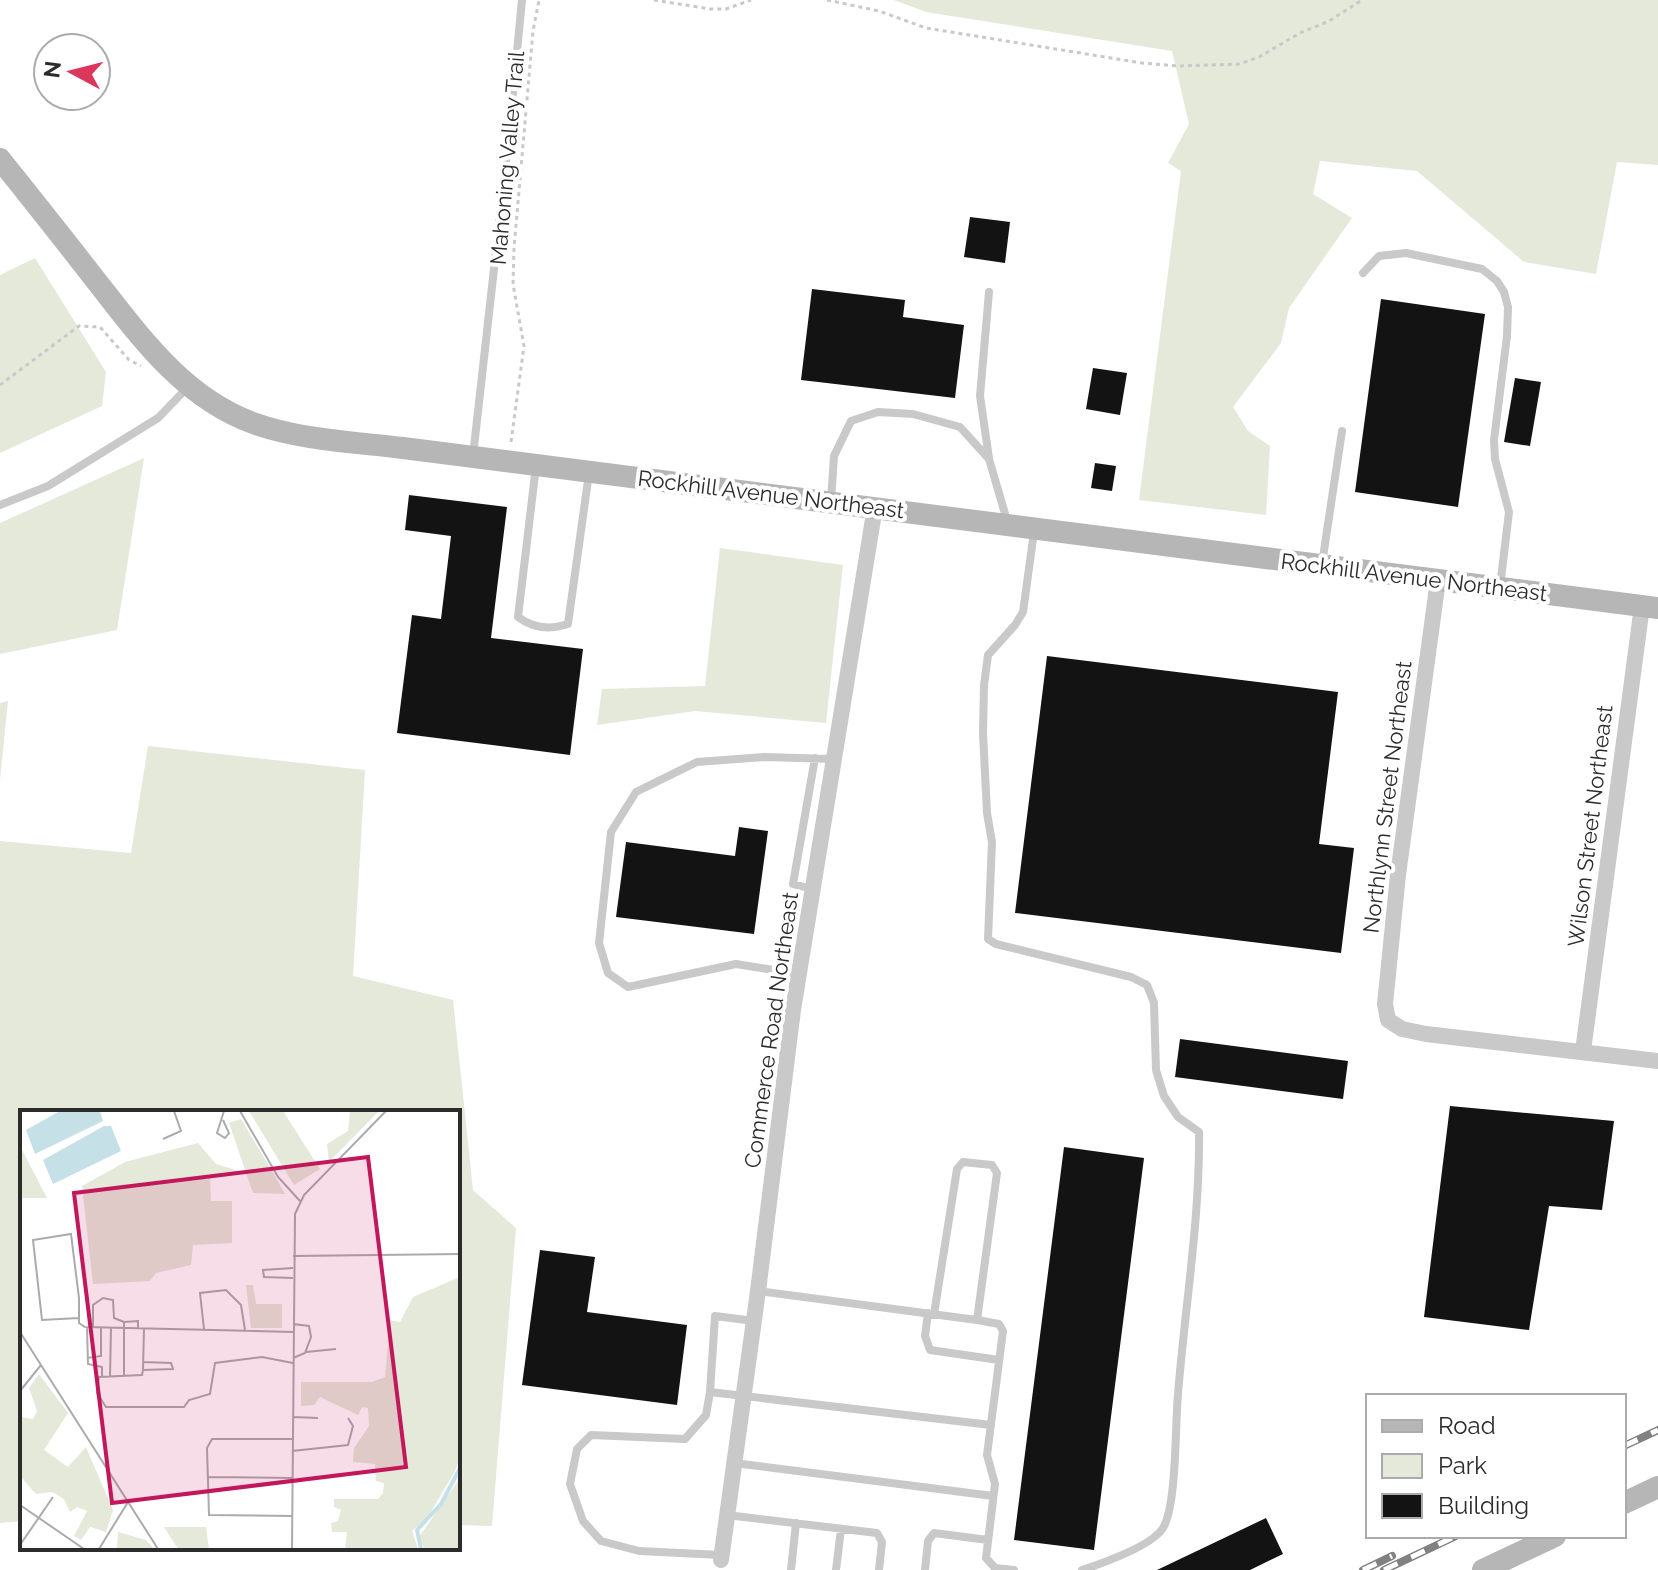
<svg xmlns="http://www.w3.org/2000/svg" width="1658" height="1570" font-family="Raleway,sans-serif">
  <rect width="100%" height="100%" fill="#fff"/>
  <path fill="#e4e9da" d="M 894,0 L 1658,0 L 1658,165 L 1617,162 L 1596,274 L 1524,262 L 1417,171 L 1320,161 L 1313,194 L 1352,218 L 1289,308 L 1281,343 L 1233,407 L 1248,431 L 1270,446 L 1266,515 L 1139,500 L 1181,171 L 1168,163 L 1189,124 L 1172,51 L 926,12 Z
    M 35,258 L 106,372 L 102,406 L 0,453 L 0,275 Z
    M 144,458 L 117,630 L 0,654 L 0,523 Z
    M 720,548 L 843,565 L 826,723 L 695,711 L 597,725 L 602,689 L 705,686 Z
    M 8,701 L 0,780 L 0,703 Z
    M 148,746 L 365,770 L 353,976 L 453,1000 L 473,1190 L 516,1228 L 492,1526 L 458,1525 L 458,1112 L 22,1112 L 22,1521 L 0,1523 L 0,841 L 131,853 Z"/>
  <path fill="#131313" d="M 970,217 L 1010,222 L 1005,263 L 964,257 Z
    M 812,289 L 905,300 L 903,317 L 964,325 L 955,398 L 801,380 Z
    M 1381,299 L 1485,314 L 1458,507 L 1355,492 Z
    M 1093,368 L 1127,373 L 1120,415 L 1086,409 Z
    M 1515,378 L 1541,382 L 1530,446 L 1504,442 Z
    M 1095,463 L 1116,466 L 1112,491 L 1091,488 Z
    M 409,495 L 507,507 L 491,638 L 583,649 L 570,755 L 397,733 L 412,615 L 441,619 L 451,536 L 405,530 Z
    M 1047,656 L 1338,692 L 1319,844 L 1354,848 L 1341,953 L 1015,913 Z
    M 739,827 L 768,831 L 754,934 L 616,917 L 626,842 L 735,856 Z
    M 1180,1039 L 1348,1061 L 1343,1099 L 1175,1077 Z
    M 1450,1106 L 1614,1121 L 1602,1210 L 1549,1206 L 1529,1330 L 1424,1317 Z
    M 1064,1147 L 1144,1158 L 1094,1550 L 1014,1540 Z
    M 540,1250 L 595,1257 L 587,1312 L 687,1325 L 677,1405 L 522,1385 Z
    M 1266,1518 L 1283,1554 L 1250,1570 L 1157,1570 Z"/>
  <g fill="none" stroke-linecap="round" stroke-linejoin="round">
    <path stroke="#c9c9c9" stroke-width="3" stroke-dasharray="4 4" stroke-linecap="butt" d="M 654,0 L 710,9 L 726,9 L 751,0
      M 827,0 L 879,11 L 926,28 L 1142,63 L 1178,66 L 1240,64 L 1259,57 L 1300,33 L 1329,21 L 1362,0
      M 0,385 L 79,326 L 100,327 L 129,360 L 141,366
      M 511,442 L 524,346 L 513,284 L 514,248 L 533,31 L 539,0"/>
    <path stroke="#c9c9c9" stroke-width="8" d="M 1363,273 L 1379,256 L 1406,253 L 1482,269 L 1497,281 L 1504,292 L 1508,307 L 1507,336 L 1494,440 L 1495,459 L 1509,512 L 1500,587
      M 989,292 L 980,396 L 989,458
      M 473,456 L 508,144 L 522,0
      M 536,466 L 518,617 C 534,629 550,630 568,624 L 589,473
      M 831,501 L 834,456 L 851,421 L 878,412 L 913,414 L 960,427 L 989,459 L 1008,524
      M 0,505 L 48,486 L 158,418 L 187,388
      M 1034,532 L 1023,612 L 1015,625 L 988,655 L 984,685 L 983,733 L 987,813 L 992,842 L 988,939 L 996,944 L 1131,977 L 1147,985 L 1154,1003 L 1156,1070 L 1164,1096 L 1178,1117 L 1199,1132 C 1200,1219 1185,1307 1178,1394 C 1175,1425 1177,1505 1163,1528 C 1152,1546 1103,1563 1082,1570
      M 1322,564 L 1342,431
      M 812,889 L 793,884 L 815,758
      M 799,974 L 736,964 L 628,987 L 608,973 L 599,943 L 611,832 L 636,792 L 697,762 L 764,757 L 833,759
      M 758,1291 L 977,1320 L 997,1173 L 992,1165 L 963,1162 L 957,1169 L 934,1314
      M 928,1313 L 925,1336 L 930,1350 L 999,1360
      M 977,1320 L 999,1324 L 1003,1331 L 987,1455 L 995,1484 L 986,1558 L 995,1568 L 1014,1570
      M 754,1321 L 715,1316 L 710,1392 L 991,1425
      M 710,1392 L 706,1415 L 685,1439 L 591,1435 L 577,1449 L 570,1484 L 583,1521 L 601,1541 L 639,1551 L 721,1555
      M 734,1463 L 993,1496
      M 727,1515 L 877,1533 L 882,1542 L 879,1570
      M 791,1570 L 796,1523
      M 836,1570 L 841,1529
      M 925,1570 L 928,1541 L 934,1533 L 988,1540"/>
    <path stroke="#c9c9c9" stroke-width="16" d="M 1438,580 L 1398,875 L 1385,1004 L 1388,1020 L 1402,1029 L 1426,1034 L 1658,1061
      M 1583,1051 L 1642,606
      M 721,1560 L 758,1291 L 793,1010 L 875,507"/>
    <path stroke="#b6b6b6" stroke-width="22" d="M 0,159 C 31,198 63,238 94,278 C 139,335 182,397 253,423 C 300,440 354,442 403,448 L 1658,608
      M 1624,1503 L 1658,1487
      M 1483,1570 L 1555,1536"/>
    <g stroke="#818181" stroke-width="8">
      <path id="rail" d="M 1624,1446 L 1658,1430
        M 1363,1570 L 1392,1556
        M 1384,1570 L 1456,1536"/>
    </g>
    <use href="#rail" stroke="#fff" stroke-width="5" stroke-dasharray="15" stroke-linecap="butt"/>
  </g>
  <g text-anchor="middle" stroke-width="8" stroke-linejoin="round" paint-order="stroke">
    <g font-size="22" fill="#2c2c2c" stroke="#fff">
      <text transform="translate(507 158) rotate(-85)" y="8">Mahoning Valley Trail</text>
      <text transform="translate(771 494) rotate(7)" y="8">Rockhill Avenue Northeast</text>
      <text transform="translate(1414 577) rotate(7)" y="8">Rockhill Avenue Northeast</text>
      <text transform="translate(1387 797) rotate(-83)" y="8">Northlynn Street Northeast</text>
      <text transform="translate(1590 826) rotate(-83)" y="8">Wilson Street Northeast</text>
      <text transform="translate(771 1030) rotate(-82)" y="8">Commerce Road Northeast</text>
    </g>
  </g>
  <g transform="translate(20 1110)">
    <rect width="440" height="440" fill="#fff"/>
    <path d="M 229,1 L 263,1 L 300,59 L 274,75 ZM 330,1 L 359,1 L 309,52 L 307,34 L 328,21 ZM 221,9 L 255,66 L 265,84 L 233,83 L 209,13 ZM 178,33 L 196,54 L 216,60 L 217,64 L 190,65 L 191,91 L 212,91 L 212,133 L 173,135 L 171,155 L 136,163 L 130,171 L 73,174 L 62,76 L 105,52 ZM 0,36 L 27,88 L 0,88 ZM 440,167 L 440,348 L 435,361 L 408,407 L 392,421 L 398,439 L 325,439 L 327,422 L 312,422 L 311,413 L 318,411 L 321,400 L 314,397 L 314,389 L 358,389 L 363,383 L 364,373 L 356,371 L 355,354 L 333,352 L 334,338 L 349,316 L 348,298 L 342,297 L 338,305 L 300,287 L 294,295 L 281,296 L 281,272 L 352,272 L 365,267 L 370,210 L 380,212 L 393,187 ZM 226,175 L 233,175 L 236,194 L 262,194 L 262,218 L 231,218 ZM 19,264 L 48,303 L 24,340 L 48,357 L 66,337 L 93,400 L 86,422 L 70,417 L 61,430 L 54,426 L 67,401 L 57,397 L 50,402 L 44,389 L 32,382 L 16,384 L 0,366 L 0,307 L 13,309 L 17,301 L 9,278 ZM 440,368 L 440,439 L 404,439 L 399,427 ZM 144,417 L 186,417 L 189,439 L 158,439 ZM 98,422 L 126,430 L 134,439 L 97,439 Z" fill="#e4e9da"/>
    <path d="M 40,1 L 80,1 L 83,11 L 15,44 L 6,20 ZM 84,16 L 91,16 L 101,41 L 33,74 L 23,50 Z" fill="#c6e0e8"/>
    <path fill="none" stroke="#c6e0e8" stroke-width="4" d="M 401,439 L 397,420 L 421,394 L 440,358"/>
    <path fill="none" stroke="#ababab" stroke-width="2" d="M 220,1 L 258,67 L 280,91M 203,10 L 209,23 L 205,28 L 197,23 L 204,1M 143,29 L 161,21 L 154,1M 273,146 L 440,144M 273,168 L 244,167 L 243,160 L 273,158M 59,208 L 22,210 L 13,130 L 51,124 L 59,188 L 59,213 L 65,217 L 273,222M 67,217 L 68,254 L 82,257 L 82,267M 73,218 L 73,195 L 83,188 L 93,190 L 94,208 L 104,212M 184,219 L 180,183 L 206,180 L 221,195 L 225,220M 0,222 L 138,439M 286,242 L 316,239M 67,248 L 81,246 L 81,218M 273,248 L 285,243 L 291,227 L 289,216 L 273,214M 123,252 L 151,253 L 153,259 L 123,260 L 124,218M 123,260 L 122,265 L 79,267 L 77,283 L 86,297 L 164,297 L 169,290 L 190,284 L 195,253 L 242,247 L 273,253M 104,265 L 104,212 L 118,211 L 118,218M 90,267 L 91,218M 0,281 L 21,255M 273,307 L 298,308M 272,341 L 328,335 L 333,316 L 328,308M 187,367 L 272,368M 0,395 L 64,439M 272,406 L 189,405 L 187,338 L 192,329 L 272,329M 0,435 L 33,387M 79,439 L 108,392M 272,439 L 275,104 L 284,85 L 366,1"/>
    <path fill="#c2185b" fill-opacity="0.15" stroke="#c2185b" stroke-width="4" d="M 348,47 L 386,357 L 92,393 L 54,83 Z"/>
    <rect width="440" height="440" fill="none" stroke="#2c2c2c" stroke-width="4"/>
  </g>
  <rect x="1366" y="1394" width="260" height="144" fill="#ffffff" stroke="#ababab" stroke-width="2"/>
  <rect x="1382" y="1420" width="40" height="12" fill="#b6b6b6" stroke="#ababab" stroke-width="2"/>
  <text x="1438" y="1434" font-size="24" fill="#2c2c2c">Road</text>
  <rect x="1382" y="1454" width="40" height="24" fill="#e4e9da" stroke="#ababab" stroke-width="2"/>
  <text x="1438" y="1474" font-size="24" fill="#2c2c2c">Park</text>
  <rect x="1382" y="1494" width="40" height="24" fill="#131313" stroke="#ababab" stroke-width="2"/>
  <text x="1438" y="1514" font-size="24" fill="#2c2c2c">Building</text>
  <g transform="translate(72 72) rotate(277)"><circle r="38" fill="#ffffff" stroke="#ababab" stroke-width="2"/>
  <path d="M0-6L14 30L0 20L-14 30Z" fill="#db365b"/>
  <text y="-12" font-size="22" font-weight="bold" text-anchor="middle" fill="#2c2c2c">N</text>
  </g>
</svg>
